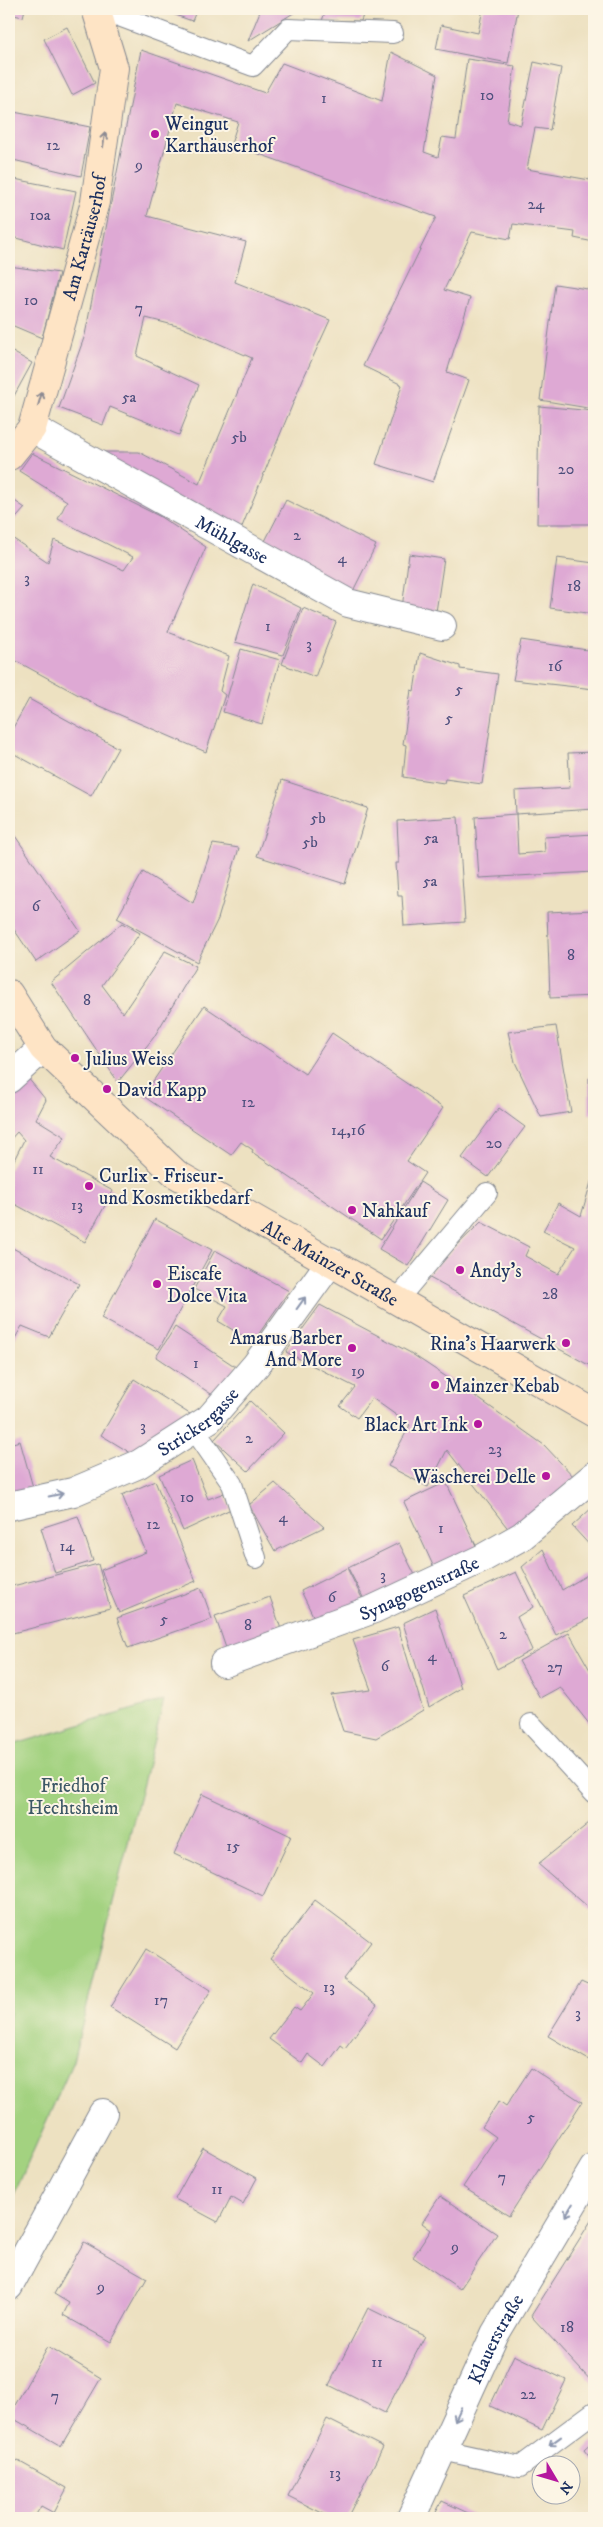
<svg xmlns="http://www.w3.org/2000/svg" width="603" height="2527" font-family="'IM FELL DW Pica',serif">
  <rect width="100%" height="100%" fill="#fcf5e5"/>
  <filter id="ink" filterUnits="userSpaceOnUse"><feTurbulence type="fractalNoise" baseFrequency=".02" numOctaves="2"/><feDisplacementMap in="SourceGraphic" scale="10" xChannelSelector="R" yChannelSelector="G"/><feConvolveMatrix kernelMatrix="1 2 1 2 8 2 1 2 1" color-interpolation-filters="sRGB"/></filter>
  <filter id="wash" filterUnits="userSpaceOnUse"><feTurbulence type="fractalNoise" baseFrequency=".0096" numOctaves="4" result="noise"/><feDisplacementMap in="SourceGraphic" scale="20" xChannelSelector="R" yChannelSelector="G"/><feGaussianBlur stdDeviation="1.12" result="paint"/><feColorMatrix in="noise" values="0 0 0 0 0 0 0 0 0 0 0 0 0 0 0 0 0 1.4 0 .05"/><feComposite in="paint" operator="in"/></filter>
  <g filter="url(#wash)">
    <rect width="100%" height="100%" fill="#ede1c1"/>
    <path fill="#a3d280" stroke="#5f806f" d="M 164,1700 L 73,2061 L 9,2206 L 9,1746 Z"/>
    <g id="blocks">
      <path fill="#dea9d4" d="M 9,9 L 25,9 L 23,17 L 9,14 Z
        M 159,9 L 197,9 L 192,21 Z
        M 261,9 L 300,9 L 248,41 Z
        M 326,9 L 365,9 L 361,21 L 322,21 Z
        M 483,9 L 518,9 L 508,63 L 436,49 L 441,25 L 478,33 Z
        M 67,27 L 95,83 L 72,95 L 44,39 Z
        M 141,50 L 265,93 L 282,63 L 382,101 L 391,52 L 437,75 L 424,152 L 438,157 L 442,137 L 456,139 L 467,59 L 515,66 L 507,121 L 521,125 L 534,62 L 561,68 L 550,130 L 535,128 L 527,169 L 590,180 L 594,149 L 594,242 L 574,238 L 575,232 L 513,224 L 510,239 L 472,232 L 444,290 L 470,298 L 447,372 L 469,380 L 433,482 L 376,464 L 402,385 L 363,366 L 436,217 L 231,144 L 238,122 L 177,103 L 147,216 L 246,242 L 235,282 L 330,320 L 303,379 L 239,534 L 84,452 L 139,452 L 199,484 L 252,358 L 181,327 L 146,318 L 137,356 L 199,385 L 179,435 L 110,407 L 103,425 L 59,408 L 85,335 Z
        M 9,111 L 90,127 L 81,176 L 9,159 Z
        M 9,178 L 76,191 L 63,250 L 9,236 Z
        M 9,266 L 59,273 L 42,338 L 9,324 Z
        M 555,284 L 594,290 L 594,409 L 540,400 Z
        M 9,350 L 32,363 L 9,405 Z
        M 539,406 L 594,411 L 594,524 L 537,524 Z
        M 32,453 L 159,516 L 206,547 L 168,632 L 229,656 L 220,691 L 225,695 L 206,752 L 97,705 L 9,657 L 9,536 L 48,562 L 54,540 L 124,570 L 133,557 L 58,519 L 67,501 L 19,471 Z
        M 9,497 L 25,508 L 9,526 Z
        M 286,500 L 376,545 L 353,591 L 263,545 Z
        M 409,554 L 444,559 L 436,612 L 402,608 Z
        M 557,558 L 594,563 L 594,614 L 550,608 Z
        M 253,584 L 301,608 L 283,655 L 235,642 Z
        M 303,608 L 336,622 L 315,677 L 282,664 Z
        M 521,640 L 594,651 L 594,689 L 513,680 Z
        M 241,649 L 280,660 L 262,724 L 223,712 Z
        M 420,653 L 460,666 L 460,669 L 498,674 L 482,784 L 445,779 L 444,783 L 403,777 L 406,745 L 403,744 L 411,690 L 414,691 Z
        M 29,699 L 118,748 L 91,796 L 9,751 L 9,735 Z
        M 594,752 L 594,809 L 516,814 L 515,791 L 570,788 L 568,753 Z
        M 282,780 L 368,808 L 345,884 L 257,856 Z
        M 516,814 L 518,854 L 545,852 L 544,837 L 594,834 L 594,872 L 479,878 L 475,817 Z
        M 458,817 L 465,922 L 404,926 L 402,896 L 398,896 L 396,863 L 399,863 L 397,821 Z
        M 9,827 L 80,931 L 36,962 L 9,922 Z
        M 213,844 L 239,848 L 218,919 L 197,962 L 117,918 L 143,872 L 193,903 Z
        M 594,910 L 594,996 L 550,998 L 547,912 Z
        M 122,923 L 140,933 L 102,985 L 123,1013 L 165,951 L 196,966 L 154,1037 L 118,1082 L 51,982 Z
        M 204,1006 L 305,1074 L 332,1033 L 443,1108 L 407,1161 L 425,1173 L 381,1239 L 252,1152 L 253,1150 L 241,1142 L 231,1155 L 143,1096 Z
        M 556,1026 L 571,1112 L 541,1117 L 515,1062 L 508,1032 Z
        M 27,1077 L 46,1100 L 36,1119 L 65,1137 L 50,1157 L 113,1191 L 85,1242 L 9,1201 L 9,1170 L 24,1140 L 17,1132 L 9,1141 L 9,1094 Z
        M 589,1078 L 594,1078 L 594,1114 L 589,1114 Z
        M 499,1108 L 525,1127 L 488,1177 L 462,1158 Z
        M 594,1172 L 594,1368 L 426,1276 L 481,1222 L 529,1247 L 525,1256 L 558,1274 L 575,1247 L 543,1231 L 558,1203 L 581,1216 Z
        M 420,1182 L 448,1200 L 408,1266 L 379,1249 Z
        M 155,1219 L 212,1250 L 159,1349 L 101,1318 Z
        M 9,1246 L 79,1284 L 49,1337 L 22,1326 L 9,1349 Z
        M 215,1250 L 289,1291 L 253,1342 L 218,1321 L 227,1306 L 194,1289 Z
        M 320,1305 L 409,1352 L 475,1396 L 544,1445 L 575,1478 L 513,1535 L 447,1450 L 428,1487 L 388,1466 L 410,1425 L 372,1398 L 357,1418 L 340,1406 L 355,1387 L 286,1352 Z
        M 175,1327 L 236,1367 L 217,1398 L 156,1357 Z
        M 134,1379 L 193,1416 L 139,1458 L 101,1435 Z
        M 250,1401 L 284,1433 L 248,1471 L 214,1440 Z
        M 20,1441 L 34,1491 L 9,1497 L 9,1444 Z
        M 192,1460 L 208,1499 L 224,1493 L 231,1509 L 183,1531 L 159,1475 Z
        M 155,1481 L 196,1581 L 119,1613 L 101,1570 L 146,1552 L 122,1495 Z
        M 446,1482 L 479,1552 L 436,1572 L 404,1502 Z
        M 275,1483 L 324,1527 L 275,1551 L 249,1505 Z
        M 594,1506 L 594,1550 L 572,1526 Z
        M 78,1516 L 93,1561 L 55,1573 L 41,1528 Z
        M 399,1543 L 417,1579 L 367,1605 L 348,1568 Z
        M 543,1549 L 562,1590 L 594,1571 L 594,1616 L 556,1635 L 522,1567 Z
        M 98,1564 L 110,1608 L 9,1634 L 9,1587 Z
        M 347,1568 L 364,1602 L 318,1626 L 301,1591 Z
        M 516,1572 L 533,1607 L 517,1617 L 532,1650 L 497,1669 L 464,1596 Z
        M 201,1588 L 212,1619 L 128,1648 L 117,1618 Z
        M 270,1597 L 282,1632 L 227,1651 L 215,1616 Z
        M 435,1608 L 461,1688 L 429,1707 L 403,1623 Z
        M 398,1627 L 423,1710 L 376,1738 L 343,1731 L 331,1695 L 371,1690 L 353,1640 Z
        M 569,1633 L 590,1670 L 594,1668 L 594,1730 L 560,1687 L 540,1698 L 519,1661 Z
        M 202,1794 L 291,1836 L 263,1896 L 174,1854 Z
        M 594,1819 L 594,1912 L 538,1864 Z
        M 315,1900 L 371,1942 L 343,1979 L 377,2005 L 345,2048 L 341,2045 L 325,2067 L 308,2054 L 302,2063 L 269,2039 L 294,2007 L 300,2011 L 314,1993 L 270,1959 Z
        M 146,1949 L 211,1990 L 175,2048 L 110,2007 Z
        M 581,1982 L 594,1988 L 594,2063 L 548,2036 Z
        M 531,2068 L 582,2102 L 509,2216 L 463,2187 L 496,2137 L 482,2127 L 499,2101 L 506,2106 Z
        M 203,2148 L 257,2178 L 243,2204 L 231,2197 L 218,2222 L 175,2199 Z
        M 440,2196 L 497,2234 L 460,2289 L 413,2257 L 431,2230 L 422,2223 Z
        M 594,2216 L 593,2315 L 594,2384 L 531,2316 Z
        M 84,2242 L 147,2278 L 111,2342 L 63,2315 L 69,2303 L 54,2294 Z
        M 368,2308 L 425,2336 L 385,2413 L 329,2385 Z
        M 48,2346 L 101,2378 L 61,2446 L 9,2416 Z
        M 514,2355 L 566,2380 L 542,2430 L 490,2406 Z
        M 327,2419 L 383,2447 L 347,2518 L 332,2518 L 288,2496 Z
        M 594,2441 L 594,2463 L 584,2450 Z
        M 9,2456 L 67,2488 L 54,2513 L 41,2506 L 34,2518 L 9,2518 Z
        M 442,2501 L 479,2518 L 433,2518 Z"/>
    </g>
  </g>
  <g filter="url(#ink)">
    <use href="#blocks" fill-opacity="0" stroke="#848890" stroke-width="1"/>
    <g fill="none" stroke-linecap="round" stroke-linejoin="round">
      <g stroke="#848890" stroke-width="22">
        <path id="lane" d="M 100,9 L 253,66 L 288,29 L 393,33
          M 397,1300 L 487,1193
          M 194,1429 L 232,1484 L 256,1558
          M 531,1724 L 594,1793
          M 442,2450 L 520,2467 L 594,2412"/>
      </g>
      <g stroke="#848890" stroke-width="30">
        <g id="street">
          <path id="s1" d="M 32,428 L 348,603 L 442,626"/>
          <path d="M 9,1079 L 43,1048"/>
          <path id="s2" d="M 9,1506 L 73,1492 L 139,1464 L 209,1419 L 256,1365 L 331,1261"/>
          <path id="s3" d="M 224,1663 L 374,1609 L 481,1559 L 522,1536 L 594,1476"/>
          <path d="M 9,2286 L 103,2113"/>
          <path id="s4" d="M 411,2518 L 495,2334 L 594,2168"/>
        </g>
      </g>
      <g stroke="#848890" stroke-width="30">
        <g id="secondary">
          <path id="s5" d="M 9,456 L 32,428 L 95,202 L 114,68 L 96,9"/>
          <path id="s6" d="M 9,994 L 43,1048 L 176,1174 L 594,1413"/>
        </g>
      </g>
      <use href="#lane" stroke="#fff" stroke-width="20"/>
      <use href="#street" stroke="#fff" stroke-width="28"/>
      <use href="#secondary" stroke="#fee4c5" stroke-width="28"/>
    </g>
    <defs><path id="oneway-shaft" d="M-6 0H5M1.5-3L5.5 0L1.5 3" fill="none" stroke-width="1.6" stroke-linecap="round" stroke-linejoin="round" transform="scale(1.25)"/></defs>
    <g stroke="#8c8a92">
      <use href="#oneway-shaft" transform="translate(104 140) rotate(-82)"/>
      <use href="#oneway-shaft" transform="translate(40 399) rotate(-74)"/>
    </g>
    <g stroke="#8d97ae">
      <use href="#oneway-shaft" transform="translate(301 1303) rotate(-54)"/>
      <use href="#oneway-shaft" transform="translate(56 1495) rotate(-12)"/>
      <use href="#oneway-shaft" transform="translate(569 2210) rotate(121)"/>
      <use href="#oneway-shaft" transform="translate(458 2414) rotate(115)"/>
      <use href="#oneway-shaft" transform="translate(555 2441) rotate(144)"/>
    </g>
  </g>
  <g fill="#b5179e" stroke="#fcf5e5" stroke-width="2">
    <circle cx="155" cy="134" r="5"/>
    <circle cx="75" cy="1058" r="5"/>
    <circle cx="107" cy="1089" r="5"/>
    <circle cx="89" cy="1186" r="5"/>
    <circle cx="352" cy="1210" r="5"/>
    <circle cx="460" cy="1270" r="5"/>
    <circle cx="157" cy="1284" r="5"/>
    <circle cx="566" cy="1343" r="5"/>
    <circle cx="352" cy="1348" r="5"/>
    <circle cx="435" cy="1385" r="5"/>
    <circle cx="478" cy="1424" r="5"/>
    <circle cx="546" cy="1476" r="5"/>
  </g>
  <g text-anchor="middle" stroke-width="4" stroke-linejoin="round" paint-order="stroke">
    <g font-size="16" fill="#4c4e7c">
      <text x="487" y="100">10</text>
      <text x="324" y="103">1</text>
      <text x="53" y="150">12</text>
      <text x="139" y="170">9</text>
      <text x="536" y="209">24</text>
      <text x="40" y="220">10a</text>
      <text x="31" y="305">10</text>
      <text x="139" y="313">7</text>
      <text x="129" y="402">5a</text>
      <text x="239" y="442">5b</text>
      <text x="566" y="474">20</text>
      <text x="297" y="540">2</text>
      <text x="342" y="563">4</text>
      <text x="27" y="583">3</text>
      <text x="574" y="591">18</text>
      <text x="268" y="631">1</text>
      <text x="309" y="649">3</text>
      <text x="555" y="671">16</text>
      <text x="459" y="694">5</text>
      <text x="449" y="723">5</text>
      <text x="318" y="823">5b</text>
      <text x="431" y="843">5a</text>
      <text x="310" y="847">5b</text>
      <text x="430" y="886">5a</text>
      <text x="36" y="911">6</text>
      <text x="571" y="960">8</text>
      <text x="87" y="1005">8</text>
      <text x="248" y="1107">12</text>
      <text x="348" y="1135">14,16</text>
      <text x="494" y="1148">20</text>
      <text x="38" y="1174">11</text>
      <text x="77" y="1210">13</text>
      <text x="550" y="1299">28</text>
      <text x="196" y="1368">1</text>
      <text x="358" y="1376">19</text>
      <text x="143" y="1431">3</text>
      <text x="249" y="1443">2</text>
      <text x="495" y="1454">23</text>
      <text x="187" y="1502">10</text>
      <text x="283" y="1522">4</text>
      <text x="153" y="1529">12</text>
      <text x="441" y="1533">1</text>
      <text x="67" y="1551">14</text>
      <text x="383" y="1580">3</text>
      <text x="332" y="1602">6</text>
      <text x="164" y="1624">5</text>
      <text x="248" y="1630">8</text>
      <text x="503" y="1639">2</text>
      <text x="432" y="1661">4</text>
      <text x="385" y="1671">6</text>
      <text x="555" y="1672">27</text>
      <text x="233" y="1851">15</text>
      <text x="329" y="1992">13</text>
      <text x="161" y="2005">17</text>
      <text x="578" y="2018">3</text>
      <text x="531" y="2122">5</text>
      <text x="502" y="2182">7</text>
      <text x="217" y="2194">11</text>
      <text x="455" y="2252">9</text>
      <text x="101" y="2292">9</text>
      <text x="567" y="2332">18</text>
      <text x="377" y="2367">11</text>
      <text x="528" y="2399">22</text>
      <text x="55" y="2401">7</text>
      <text x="335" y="2478">13</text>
    </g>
    <g font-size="19" fill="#1b2f5e" stroke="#fcf5e5" text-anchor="start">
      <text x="165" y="130">Weingut<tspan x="165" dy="22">Karthäuserhof</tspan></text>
      <text x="85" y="1065">Julius Weiss</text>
      <text x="117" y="1096">David Kapp</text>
      <text x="99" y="1182">Curlix - Friseur-<tspan x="99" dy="22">und Kosmetikbedarf</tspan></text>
      <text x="362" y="1217">Nahkauf</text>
      <text x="470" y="1277">Andy's</text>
      <text x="167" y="1280">Eiscafe<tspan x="167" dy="22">Dolce Vita</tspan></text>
      <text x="342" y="1344" text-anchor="end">Amarus Barber<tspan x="342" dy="22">And More</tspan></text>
      <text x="556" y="1350" text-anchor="end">Rina's Haarwerk</text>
      <text x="445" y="1392">Mainzer Kebab</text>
      <text x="468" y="1431" text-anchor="end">Black Art Ink</text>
      <text x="536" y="1483" text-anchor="end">Wäscherei Delle</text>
    </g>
    <g font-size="19" fill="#1b2f5e" stroke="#fcf5e5">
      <text dy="7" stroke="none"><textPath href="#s5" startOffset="234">Am Kartäuserhof</textPath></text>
      <text dy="7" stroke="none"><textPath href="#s1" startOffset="229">Mühlgasse</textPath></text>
      <text dy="7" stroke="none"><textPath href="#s6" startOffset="425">Alte Mainzer Straße</textPath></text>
      <text dy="7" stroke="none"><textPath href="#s2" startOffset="210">Strickergasse</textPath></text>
      <text dy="7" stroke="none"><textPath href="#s3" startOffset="209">Synagogenstraße</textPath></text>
      <text dy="7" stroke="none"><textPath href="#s4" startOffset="198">Klauerstraße</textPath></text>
    </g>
    <g font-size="19" fill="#3d5866" stroke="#fcf5e5">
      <text x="73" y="1792">Friedhof<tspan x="73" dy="22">Hechtsheim</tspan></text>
    </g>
  </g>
  <rect width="603" height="2527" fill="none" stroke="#fcf5e5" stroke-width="30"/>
  <g transform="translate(556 2480) rotate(128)"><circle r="24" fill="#fcf5e5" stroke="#a2a6af"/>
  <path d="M0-4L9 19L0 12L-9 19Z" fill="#b5179e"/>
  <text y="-8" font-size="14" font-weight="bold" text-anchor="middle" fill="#1b2f5e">N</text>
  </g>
</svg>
